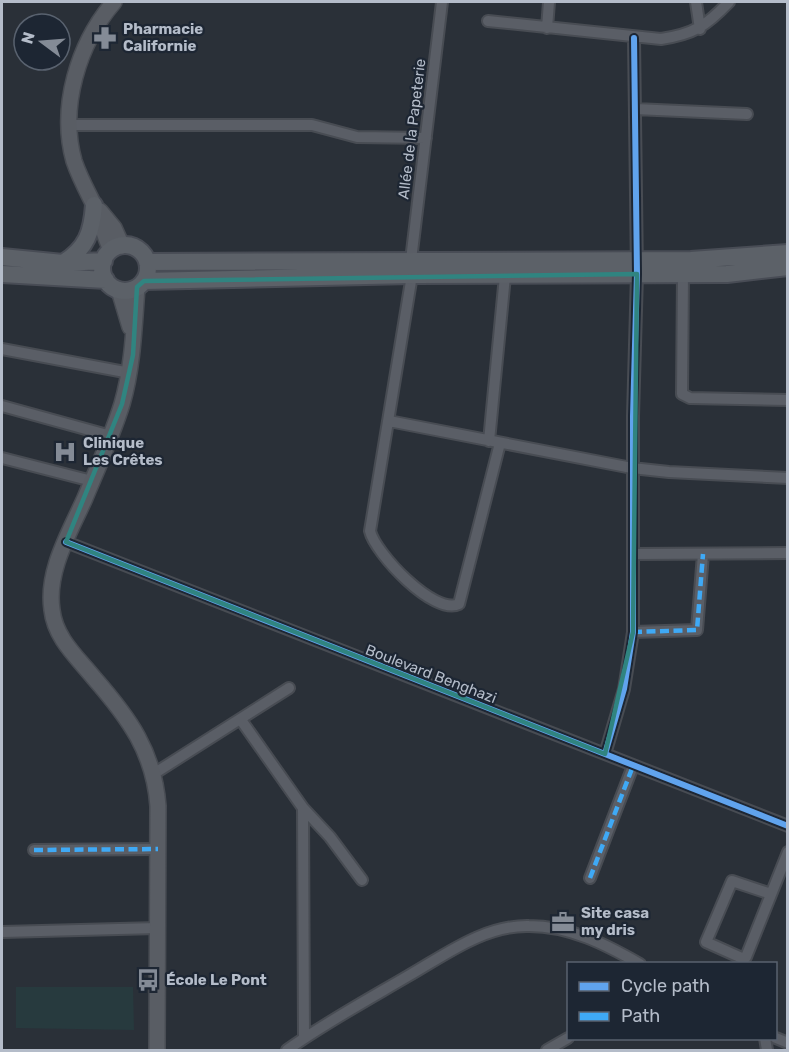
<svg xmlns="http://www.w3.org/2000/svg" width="789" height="1052" font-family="Rubik,sans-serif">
  <rect width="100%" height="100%" fill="#2a3038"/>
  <path fill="#273a3e" d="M 16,987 L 133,987 L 134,1030 L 16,1028 Z"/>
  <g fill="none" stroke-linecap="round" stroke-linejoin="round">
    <g stroke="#484c53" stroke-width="14">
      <path id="street" d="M 696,2 L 700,29
        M 488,21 L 661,39 C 694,34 706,26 729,2
        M 547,28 L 549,2
        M 635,109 L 747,114
        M 69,125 L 312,125 L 357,137 L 426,138
        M 411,260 L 442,2
        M 683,274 L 682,394 L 690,398 L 788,400
        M 412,275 L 370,531 C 375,553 434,616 459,604 L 500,443
        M 2,349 L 130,373
        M 2,406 L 111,436
        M 389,421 L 632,468 L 669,472 L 788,478
        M 489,441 L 505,276
        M 2,458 L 92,481
        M 66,542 L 788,826
        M 633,554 L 788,553
        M 633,632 L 697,630 L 703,554
        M 241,720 L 303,808 L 304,1038
        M 605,754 L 624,689 L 633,632 L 633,416 L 637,274 L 634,38
        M 155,773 L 289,688
        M 303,808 L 330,837 L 362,880
        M 34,850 L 158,849
        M 590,878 L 633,766
        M 771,894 L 732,881 L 706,942 L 744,959 L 746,957 L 788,852
        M 2,932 L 158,928
        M 765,1038 L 767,1050
        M 776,1038 L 788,1043
        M 287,1050 C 325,1023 367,1000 408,976 C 445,955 484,925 529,926 C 570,926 605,944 640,964
        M 547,1050 L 568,1038"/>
    </g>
    <g stroke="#484c53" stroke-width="18">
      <path id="secondary" d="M 100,211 L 114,228 L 122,246
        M 111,250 C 104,235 100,218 93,203 C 86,189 79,176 74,161 C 59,107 78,44 114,2
        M 137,287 C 134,327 133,366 122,404 C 112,436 98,467 85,498 C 70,532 46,571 52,610 C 55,638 77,657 94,678 C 129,718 154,752 158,806 L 157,1050
        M 119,290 L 130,327"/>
    </g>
    <g stroke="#484c55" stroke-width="20">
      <path id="primary" d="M102 268a23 23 0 1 1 46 0a23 23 0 1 1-46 0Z
        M 2,257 L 63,263 L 104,261
        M 147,262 L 691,260 L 788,253
        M 63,263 C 87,248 92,232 94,205
        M 2,274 L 106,280
        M 144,281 L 412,275 L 727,274 L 788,267"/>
    </g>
    <use href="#street" stroke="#5a5e66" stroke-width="10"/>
    <use href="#secondary" stroke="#595d64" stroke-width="15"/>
    <use href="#primary" stroke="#5c6168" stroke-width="16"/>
    <path stroke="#3fa9f5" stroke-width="4.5" stroke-dasharray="9 4.5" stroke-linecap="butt" d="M 633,632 L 697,630 L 703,554
      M 34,850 L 158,849
      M 590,878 L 633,766"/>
    <g stroke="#1d2633" stroke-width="10">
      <path id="cycleway" d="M 66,542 L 788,826
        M 605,754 L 624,689 L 633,632 L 633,416 L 637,274 L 634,38"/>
    </g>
    <use href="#cycleway" stroke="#60a3ed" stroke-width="6"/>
  </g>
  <path fill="none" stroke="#308480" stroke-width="4.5" stroke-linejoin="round" d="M 637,274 L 633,632 L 605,754 L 66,542 L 122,404 L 133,355 L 137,287 L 144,281 Z"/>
  <defs>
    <g id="pharmacy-bare" transform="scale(1.8)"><path d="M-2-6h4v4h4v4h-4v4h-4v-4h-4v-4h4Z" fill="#848b96" stroke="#1d2633" stroke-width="2.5" paint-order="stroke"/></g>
    <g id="hospital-bare" transform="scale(1.8)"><path d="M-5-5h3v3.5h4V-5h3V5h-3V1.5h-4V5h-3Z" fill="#848b96" stroke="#1d2633" stroke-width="2.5" paint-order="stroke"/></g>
    <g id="office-bare" transform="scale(1.8)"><path d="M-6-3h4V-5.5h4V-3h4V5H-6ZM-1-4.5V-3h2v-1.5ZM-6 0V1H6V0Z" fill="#848b96" stroke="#1d2633" stroke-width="2.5" paint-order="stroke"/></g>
    <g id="bus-bare" transform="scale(1.8)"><path d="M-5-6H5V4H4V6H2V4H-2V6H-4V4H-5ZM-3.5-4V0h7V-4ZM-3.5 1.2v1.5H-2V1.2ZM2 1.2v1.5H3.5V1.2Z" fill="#848b96" stroke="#1d2633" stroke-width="2.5" paint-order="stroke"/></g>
  </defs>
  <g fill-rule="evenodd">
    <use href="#pharmacy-bare" x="105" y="38"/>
    <use href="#hospital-bare" x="65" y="452"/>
    <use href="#office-bare" x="563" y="922"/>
    <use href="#bus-bare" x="148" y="980"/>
  </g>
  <g text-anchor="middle" stroke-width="4.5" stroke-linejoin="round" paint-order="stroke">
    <g font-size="15" font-weight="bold" fill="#b4bcc9" stroke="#1d2633" text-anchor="start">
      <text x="123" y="34">Pharmacie<tspan x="123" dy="17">Californie</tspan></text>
      <text x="83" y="448">Clinique<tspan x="83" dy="17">Les Crêtes</tspan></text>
      <text x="581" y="918">Site casa<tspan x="581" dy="17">my dris</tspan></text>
      <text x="166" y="985">École Le Pont</text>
    </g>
    <g font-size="15" fill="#b4bcc9" stroke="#1d2633">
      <text transform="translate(412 129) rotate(-83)" y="5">Allée de la Papeterie</text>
      <text transform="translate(431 674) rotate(21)" y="5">Boulevard Benghazi</text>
    </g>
  </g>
  <rect width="789" height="1052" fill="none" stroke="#b4bcc9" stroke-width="6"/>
  <rect x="567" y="962" width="210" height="78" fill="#1d2633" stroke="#59626f" stroke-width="1.5"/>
  <rect x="579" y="982" width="30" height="9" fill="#60a3ed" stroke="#59626f" stroke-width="1.5"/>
  <text x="621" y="992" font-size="18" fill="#b4bcc9">Cycle path</text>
  <rect x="579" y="1012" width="30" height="9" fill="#3fa9f5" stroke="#59626f" stroke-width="1.5"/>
  <text x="621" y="1022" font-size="18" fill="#b4bcc9">Path</text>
  <g transform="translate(42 42) rotate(286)"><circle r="28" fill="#1d2633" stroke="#59626f" stroke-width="1.5"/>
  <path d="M0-4.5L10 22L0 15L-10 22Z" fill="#848b96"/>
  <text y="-9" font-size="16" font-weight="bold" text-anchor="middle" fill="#b4bcc9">N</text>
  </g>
</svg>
